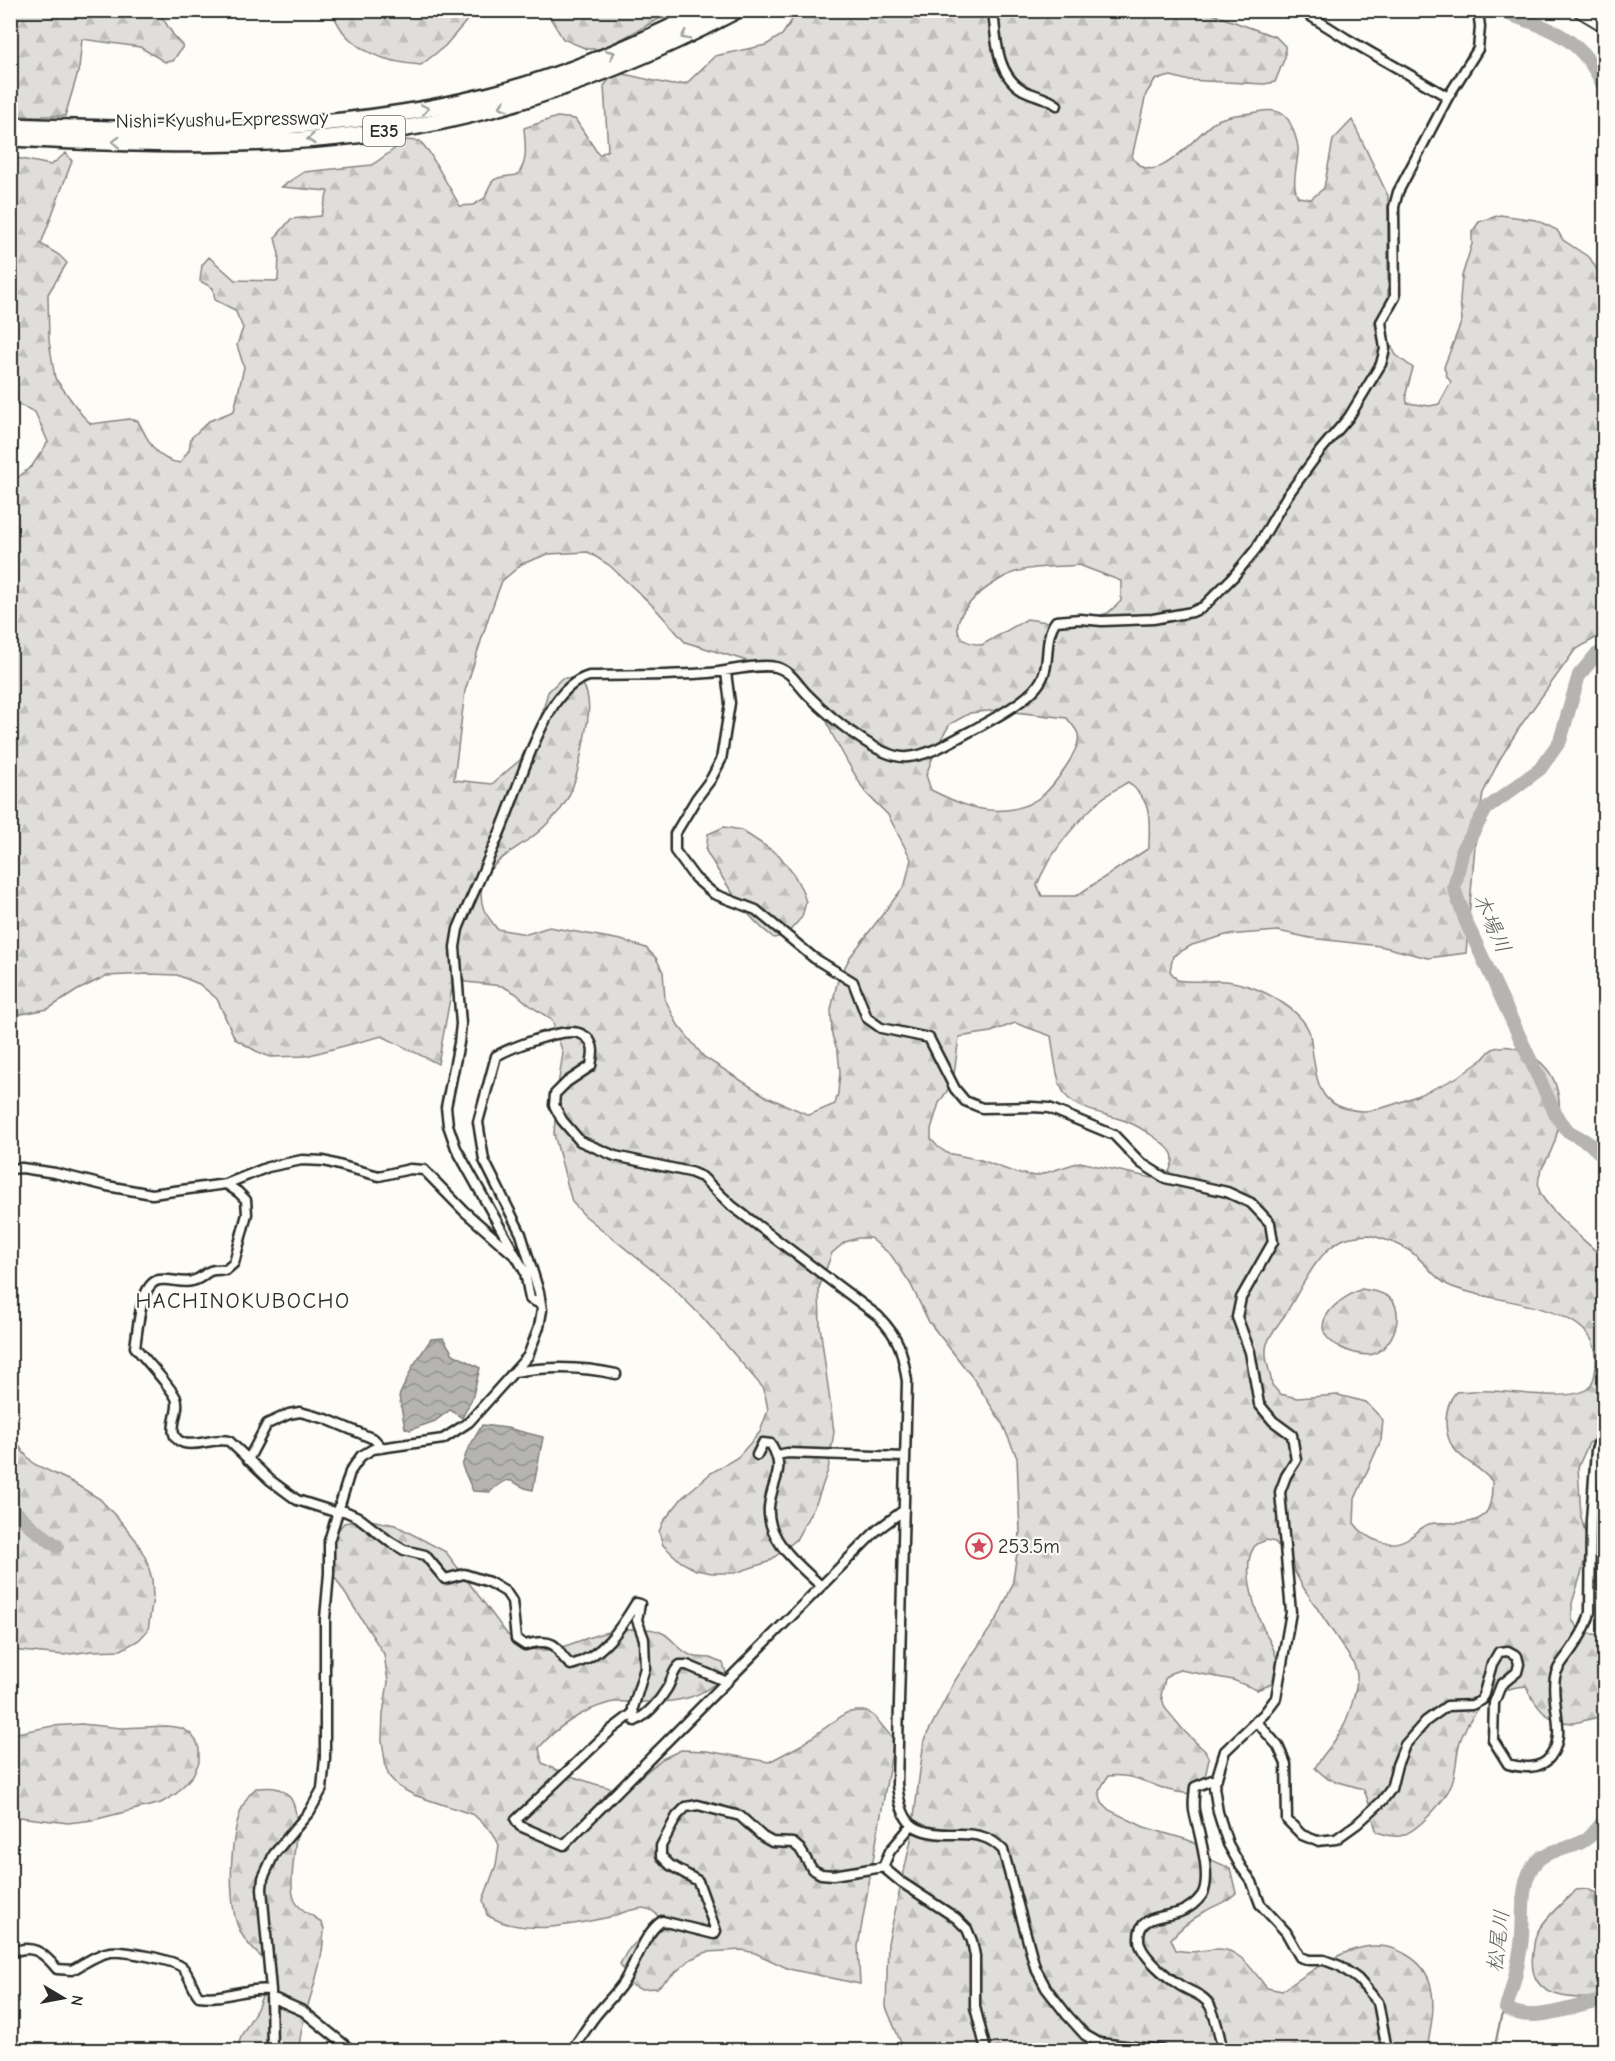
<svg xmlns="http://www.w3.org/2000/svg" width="1615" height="2061" font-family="'Comic Neue','Klee One',sans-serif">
  <defs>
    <pattern id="forest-firs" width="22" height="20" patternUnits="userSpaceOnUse" patternTransform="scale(1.5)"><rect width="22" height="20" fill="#dfdeda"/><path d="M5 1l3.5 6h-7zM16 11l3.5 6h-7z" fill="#c0bfbb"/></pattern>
    <pattern id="water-waves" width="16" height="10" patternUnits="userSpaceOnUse" patternTransform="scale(1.5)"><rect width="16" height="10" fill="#b5b4b1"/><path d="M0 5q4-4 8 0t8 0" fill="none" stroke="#939390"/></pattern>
  </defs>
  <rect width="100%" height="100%" fill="#fdfcf7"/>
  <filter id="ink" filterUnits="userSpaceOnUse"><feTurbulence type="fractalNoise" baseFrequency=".0167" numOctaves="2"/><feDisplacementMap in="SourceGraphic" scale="12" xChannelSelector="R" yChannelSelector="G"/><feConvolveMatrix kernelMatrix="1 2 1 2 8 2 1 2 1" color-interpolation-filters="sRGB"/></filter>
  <g filter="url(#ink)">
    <path fill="url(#forest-firs)" stroke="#858482" stroke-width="1.5" fill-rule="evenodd" d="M 11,10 L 158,11 L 176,39 L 183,46 L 173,61 L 165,62 L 140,47 L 82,39 L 79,69 L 65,116 L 11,116 Z
      M 330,11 L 475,11 L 445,46 L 421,65 C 394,63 363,55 345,34 C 339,28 336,18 330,11 Z
      M 546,11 L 674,11 L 603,49 L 587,49 L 563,39 Z
      M 798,11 L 1204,11 L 1276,37 L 1285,46 L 1285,57 L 1275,82 L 1264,84 L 1186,80 L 1171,76 L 1155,80 L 1146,94 L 1132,157 C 1155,194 1196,133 1216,121 C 1229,114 1242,115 1257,112 C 1269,110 1281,108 1289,121 C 1293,128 1297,140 1298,147 C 1299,164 1290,181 1298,197 L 1311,199 L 1324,188 L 1333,140 L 1352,120 L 1388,196 L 1388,300 L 1375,321 L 1378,339 L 1392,347 L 1396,355 L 1413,368 L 1406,393 L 1407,403 L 1430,406 L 1439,404 L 1451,382 L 1447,377 L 1444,367 L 1462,320 L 1460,300 L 1462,276 L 1472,244 L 1472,232 L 1479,222 L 1500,215 L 1536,220 L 1557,230 L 1563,240 L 1590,258 L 1604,281 L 1604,633 L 1575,650 L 1519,728 L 1500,759 L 1483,793 L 1475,845 L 1466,953 L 1428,958 L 1380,946 L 1310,938 L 1278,931 L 1226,935 L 1192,945 L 1173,956 L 1170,971 L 1177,980 C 1193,983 1209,980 1226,981 C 1244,983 1267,992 1281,1002 C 1292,1009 1304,1019 1309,1031 C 1311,1036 1311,1043 1312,1049 C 1318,1086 1318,1108 1362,1111 C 1384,1112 1448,1084 1467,1071 C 1472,1067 1477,1064 1482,1060 C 1486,1056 1489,1050 1495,1048 C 1513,1042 1535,1055 1547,1069 C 1564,1090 1562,1127 1551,1151 C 1545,1165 1536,1173 1539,1189 C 1542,1205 1584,1240 1597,1252 L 1604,1256 L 1604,1435 L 1589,1443 L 1578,1467 L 1581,1517 L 1588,1544 L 1582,1571 L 1572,1603 L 1572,1620 L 1581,1632 L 1604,1636 L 1604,1716 C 1595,1717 1579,1723 1572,1723 C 1546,1722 1536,1707 1526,1686 C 1496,1687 1473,1708 1462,1736 C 1455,1751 1458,1770 1451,1785 C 1445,1801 1417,1832 1400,1836 C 1392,1837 1384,1834 1377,1832 C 1371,1817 1371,1802 1363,1789 L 1328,1779 L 1315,1768 C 1322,1755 1332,1746 1339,1734 C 1347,1722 1358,1689 1357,1676 C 1357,1671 1354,1666 1353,1662 L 1303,1587 L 1284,1552 L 1275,1542 L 1267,1540 L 1256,1544 C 1254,1547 1251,1552 1250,1556 C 1245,1575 1254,1607 1262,1625 C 1268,1640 1283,1659 1276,1678 C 1273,1685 1264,1687 1257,1690 L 1233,1680 L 1180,1670 L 1171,1673 L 1165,1679 L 1161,1695 L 1165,1708 L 1185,1732 L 1205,1751 L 1209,1759 L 1203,1786 L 1191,1794 C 1184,1793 1175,1792 1168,1790 C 1147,1783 1130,1773 1108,1776 L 1099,1791 L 1102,1803 L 1109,1810 L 1144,1827 L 1188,1840 L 1203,1848 L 1209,1859 L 1230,1868 L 1236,1893 C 1226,1903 1215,1905 1204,1912 C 1191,1920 1180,1928 1171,1939 L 1176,1950 C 1194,1954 1200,1950 1217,1949 C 1241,1948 1254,1973 1267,1988 L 1282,1991 C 1316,1968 1365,1928 1407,1955 C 1419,1962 1428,1972 1431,1987 C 1436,2007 1430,2030 1427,2050 L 905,2050 L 903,2048 L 886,2007 L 888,1943 L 911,1840 L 924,1740 L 956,1679 L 998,1617 L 1012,1586 L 1020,1533 L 1017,1458 L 1002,1423 L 973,1378 L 929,1322 L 910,1283 L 891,1255 L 870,1238 L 858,1238 L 845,1242 L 832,1253 L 819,1288 L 820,1326 L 834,1432 L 828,1470 L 817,1501 L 796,1540 L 768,1562 L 735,1573 L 712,1573 L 696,1570 L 681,1562 L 663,1545 L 659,1532 L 663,1522 L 683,1497 L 711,1473 L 738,1457 L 760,1432 L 768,1410 L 764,1389 L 703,1318 L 668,1283 L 584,1215 L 572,1202 L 554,1134 L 557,1092 L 563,1053 L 552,1020 L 532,1007 L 515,993 L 502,986 L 466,982 L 454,977 L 438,1064 L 382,1036 L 306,1056 L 270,1057 L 256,1051 L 235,1039 L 217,999 L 199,984 L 177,975 L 148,974 L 106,976 L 78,990 L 48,1009 L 11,1016 L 11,483 L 32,466 L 48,442 L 35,412 L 11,401 L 11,157 L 51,165 L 66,153 L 72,161 L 41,244 L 59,255 L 67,263 L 48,294 L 49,341 L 55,378 L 82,415 L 91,424 L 129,419 L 138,421 C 149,441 154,459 180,463 L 189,450 L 191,438 L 209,421 L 234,411 L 244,367 L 237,345 L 243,328 L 235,310 L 215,300 L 213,288 L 200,281 L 202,265 L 209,257 L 235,280 L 278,281 L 279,254 L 275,238 L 291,219 L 321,216 L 328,191 L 281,187 L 304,172 L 372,165 L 393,150 L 402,140 L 420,141 L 429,152 L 460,206 L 473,205 L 485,198 C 492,175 495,178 517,175 C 529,162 525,144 524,128 L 557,117 L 575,119 L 599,155 L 608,150 L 604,86 L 612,76 L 624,74 L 672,85 L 687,83 L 715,56 L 766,45 L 782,35 ZM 588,552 L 609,565 L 653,606 L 685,642 L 770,668 L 797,683 L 818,699 L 832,734 L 848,763 L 865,792 L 888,815 L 911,859 L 905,885 L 850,957 L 837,983 L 831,1010 L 832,1035 L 838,1052 L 840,1072 L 838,1093 L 835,1104 L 809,1115 L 767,1097 L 704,1057 L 678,1025 L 665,999 L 663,972 L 656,958 L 646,948 L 621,940 L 549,927 L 527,934 L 497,929 C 493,923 487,916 484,910 C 470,872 507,855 532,837 C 542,830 553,818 561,809 C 575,791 580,761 584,740 C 588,719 593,701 582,682 L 572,678 L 562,678 L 548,692 L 541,717 L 520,760 L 492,784 L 454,780 L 465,691 L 489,616 L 502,581 L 522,564 L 548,554 ZM 1079,565 L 1121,581 L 1121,601 L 1108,613 L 1066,625 L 1027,619 L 982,645 C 976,644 968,643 964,640 C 938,617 999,575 1019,571 C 1038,566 1059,567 1079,565 ZM 997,710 L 1067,718 C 1070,723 1076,728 1078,734 C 1080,744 1074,751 1070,760 C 1054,786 1040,806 1007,810 C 979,813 955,802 931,790 L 926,775 L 938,744 L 950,724 L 970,713 ZM 1128,782 C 1154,804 1149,818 1149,848 L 1076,896 L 1042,896 L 1037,885 C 1050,853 1073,826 1097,803 C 1106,794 1118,788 1128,782 ZM 1015,1023 L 1051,1036 C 1054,1052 1056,1087 1068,1098 C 1084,1112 1108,1114 1128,1122 C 1138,1126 1168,1144 1172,1154 C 1175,1160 1171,1166 1169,1172 L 1152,1178 L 1080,1162 L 1036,1176 L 1016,1173 L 981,1160 L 947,1153 L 938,1147 L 931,1139 L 931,1129 L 939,1103 L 953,1082 L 959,1037 L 991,1032 ZM 1369,1235 C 1383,1239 1399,1243 1411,1252 C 1425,1261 1432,1277 1448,1285 C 1485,1304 1599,1301 1596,1360 C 1596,1368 1595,1383 1587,1389 C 1572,1401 1513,1392 1493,1391 C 1480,1390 1469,1391 1456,1392 C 1449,1400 1447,1408 1446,1419 C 1445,1457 1471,1458 1492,1481 C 1493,1512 1485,1524 1453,1523 C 1445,1523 1436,1522 1429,1524 C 1422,1526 1417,1533 1410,1537 C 1391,1550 1367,1541 1354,1523 L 1355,1499 L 1381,1440 L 1383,1420 L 1366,1402 L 1338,1395 L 1297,1398 L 1280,1394 L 1272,1385 C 1271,1372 1263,1358 1267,1344 C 1271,1332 1280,1323 1286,1313 C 1300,1291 1317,1251 1342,1240 C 1349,1236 1360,1236 1369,1235 Z
      M 724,827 L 741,830 L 779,855 L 794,875 L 802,890 L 806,902 L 802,917 L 786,935 L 774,938 C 744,916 725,882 706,851 L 708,834 Z
      M 1362,1289 C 1371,1291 1385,1292 1392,1300 C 1405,1316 1392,1348 1373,1354 C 1364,1357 1346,1351 1338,1346 C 1302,1326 1340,1297 1362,1289 Z
      M 11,1433 L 23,1452 L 34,1464 L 72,1482 L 100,1499 L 122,1523 L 136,1540 L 146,1559 L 152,1579 L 153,1597 L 148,1630 L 139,1640 L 121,1650 L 92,1651 L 63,1655 L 11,1650 Z
      M 365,1519 L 395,1525 L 446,1552 L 507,1634 C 538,1665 565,1644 600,1634 C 614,1630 631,1628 646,1629 C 672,1630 673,1648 692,1656 C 697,1658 704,1657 710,1658 C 714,1660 719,1662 723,1663 L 726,1673 C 698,1704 670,1702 632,1702 C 625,1702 616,1701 609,1703 C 583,1710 556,1727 539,1748 L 542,1763 L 565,1774 L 595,1784 L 614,1789 L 632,1784 L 662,1759 L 681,1750 L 707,1751 L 769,1762 L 801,1745 L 846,1713 L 856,1711 L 867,1711 L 875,1717 L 894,1740 L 858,1946 L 860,1984 L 789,1969 L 755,1953 L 742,1950 L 707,1952 L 691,1959 L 657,1988 L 640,1989 L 631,1985 L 620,1964 L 628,1950 L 655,1924 L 658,1916 C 653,1910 646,1907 637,1909 C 628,1910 619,1914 610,1917 C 572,1925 522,1937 487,1915 L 483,1900 L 496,1865 L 499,1845 L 493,1833 L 474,1815 L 414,1795 L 399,1787 L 389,1776 L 386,1768 L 382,1740 L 383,1714 L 388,1682 L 384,1654 L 332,1573 L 333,1536 L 344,1523 Z
      M 81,1724 L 121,1728 L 167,1726 L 181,1728 L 190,1733 L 197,1742 L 199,1749 L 199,1762 L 193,1775 L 176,1794 L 161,1803 L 93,1820 L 68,1823 L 11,1816 L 11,1734 L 53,1726 Z
      M 256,1788 C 262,1788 269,1787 275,1788 C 317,1797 282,1874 295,1901 C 302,1915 322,1916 324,1929 C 324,1933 323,1939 323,1943 C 320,1980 301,2013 299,2050 L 237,2050 L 241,2036 L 257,2009 L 264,1991 L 267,1961 C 252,1951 239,1935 235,1917 C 228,1885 229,1809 256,1788 Z
      M 1587,1889 L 1596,1893 C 1594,1904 1595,1912 1604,1918 L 1604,1998 C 1571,1999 1526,2000 1533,1953 C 1534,1946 1534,1937 1538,1931 C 1547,1916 1563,1902 1576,1890 Z"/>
    <path fill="url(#water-waves)" stroke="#7e7d7b" stroke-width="1.5" d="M 443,1338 L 453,1354 L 480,1368 L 472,1399 L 462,1418 L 450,1410 L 435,1421 L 410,1430 L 405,1428 L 399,1396 L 413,1366 L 431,1339 Z
      M 482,1425 L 507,1428 L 543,1437 L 533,1490 C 511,1487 514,1469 490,1492 L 473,1491 L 462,1466 L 467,1451 Z"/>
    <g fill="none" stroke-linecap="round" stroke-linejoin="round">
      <path stroke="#7e7d7b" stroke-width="2" d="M 1494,2050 L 1501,2017 L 1506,2008"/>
      <path stroke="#b5b4b1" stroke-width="14" d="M 1497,10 C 1548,28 1582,35 1604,88
        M 1604,651 L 1596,655 L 1579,675 L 1560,741 L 1540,769 L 1486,809 L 1463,850 L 1454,888 L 1466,922 L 1556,1115 L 1568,1131 L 1589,1143 L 1604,1157
        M 10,1507 L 34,1529 L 57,1546
        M 1604,1820 C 1596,1832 1584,1843 1569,1847 C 1558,1851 1544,1852 1536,1862 C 1518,1882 1525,1919 1521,1945 C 1518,1967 1513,1987 1506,2008 C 1533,2026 1574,2004 1604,2001"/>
      <g stroke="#2b2b2b" stroke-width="13">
        <path id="street" d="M 993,10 C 996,38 996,75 1023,90 C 1035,96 1046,97 1057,105
          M 1307,10 L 1309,15 L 1347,39 L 1448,97
          M 726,672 L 730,703 L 721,760 L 711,779 L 696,799 L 675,834 L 675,851 L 695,878 L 714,894 L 756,910 L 814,958 L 853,982 L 867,1018 L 881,1028 L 929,1038 L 955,1089 L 965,1101 L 982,1108 L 1032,1107 L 1049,1108 L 1114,1135 L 1141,1163 L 1165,1178 L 1227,1192 L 1251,1203 L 1270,1223 L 1273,1242 L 1241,1298 L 1237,1317 L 1250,1352 L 1259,1404 L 1273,1421 L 1292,1435 L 1296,1460 L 1286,1476 L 1280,1492 L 1291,1612 L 1276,1698 L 1264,1714 L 1225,1751 L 1214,1787 L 1218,1812 L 1228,1844 L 1241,1867 L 1252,1882 L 1260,1904 L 1286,1932 L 1300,1957 L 1309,1960 L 1324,1960 L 1340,1966 L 1358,1979 L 1378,2002 L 1387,2050
          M 10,1169 L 22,1168 L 55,1173 L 107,1186 L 152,1194 L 226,1184 L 268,1167 L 302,1160 L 324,1161 L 379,1176 L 410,1169 L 424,1170 L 464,1211 L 515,1256
          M 226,1184 L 238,1192 L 246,1200 L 247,1214 L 234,1263 L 226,1270 C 201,1268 209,1277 192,1281 C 182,1284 170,1278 159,1280 C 140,1283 138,1330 135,1347 C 144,1358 171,1387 176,1398 C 182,1412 162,1436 184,1443 C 198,1447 213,1437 229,1441 L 270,1480 L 297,1500 L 335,1512 L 340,1509 L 358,1517 L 389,1541 L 404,1550 L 425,1555 L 445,1579 L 464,1574 L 489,1582 L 506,1592 L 512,1601 L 516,1639 L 525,1645 C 535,1642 552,1639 558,1650 C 563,1657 564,1660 571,1665 C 602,1657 621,1628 636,1603 L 640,1604 L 637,1620 L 644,1639 L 645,1668 L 633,1708 L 635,1721 C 647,1715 659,1702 666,1690 C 672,1682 672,1671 680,1665 L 687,1665 L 727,1682
          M 541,1304 L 530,1299 L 525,1272 L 456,1148 L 448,1125 L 446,1107 L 459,1043 L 461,1024 L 455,947 L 458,929 C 472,895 488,861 502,827 C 518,788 530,745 552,708 C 561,693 572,681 589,676 C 629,675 669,676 708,673 C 727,672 757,663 776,667 C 792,671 798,686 809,696 C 829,716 880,760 908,757 C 929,755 948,743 967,733 C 986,723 1025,703 1038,685 C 1053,666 1042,639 1056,621 L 1080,619 L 1102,621 L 1153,619 L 1192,612 L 1203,607 L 1233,577 L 1256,549 L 1287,496 L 1320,451 L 1349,417 L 1381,364 L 1385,349 L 1381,322 L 1395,297 L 1394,207 L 1398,192 L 1448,97 L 1478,49 L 1480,27 L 1478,10
          M 514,1372 C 549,1366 581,1366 616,1374
          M 757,1455 L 763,1443 L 771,1444 C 787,1472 772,1478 769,1507 C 766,1540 799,1565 821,1586
          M 777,1455 L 787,1453 L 905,1457
          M 248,1460 L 267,1424 L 289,1414 L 300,1412 L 326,1419 L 374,1439 L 382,1448
          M 632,1714 L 611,1730 L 516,1820 L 520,1826 L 564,1845 L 877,1530 L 904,1510
          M 1256,1721 L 1278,1746 L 1286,1764 L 1287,1820 L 1302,1835 L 1317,1841 L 1336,1839 L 1357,1824 L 1382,1801 L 1391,1789 L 1397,1765 L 1405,1745 L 1426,1721 L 1447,1706 L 1472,1705 L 1482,1700 L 1492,1664 L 1499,1652 L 1508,1651 L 1517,1656 L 1519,1664 L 1517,1672 L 1501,1685 L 1494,1703 L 1493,1740 L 1508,1764 C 1521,1768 1541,1770 1550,1757 C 1568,1733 1550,1704 1555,1677 C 1557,1667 1564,1660 1569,1653 C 1578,1640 1587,1627 1590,1612 L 1591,1520 L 1596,1450 L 1604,1427
          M 1217,1778 L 1195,1787 C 1194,1795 1193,1803 1194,1810 C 1198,1831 1213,1877 1202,1895 C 1197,1902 1188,1909 1180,1912 C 1165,1918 1138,1914 1139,1939 C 1139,1955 1168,1978 1181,1986 C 1191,1992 1204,1995 1210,2006 C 1217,2019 1219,2037 1223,2050
          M 883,1867 L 890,1851 L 911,1826
          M 10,1953 C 32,1943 43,1952 57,1969 L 72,1970 C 84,1964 96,1954 110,1952 C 123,1950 175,1960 183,1968 C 190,1976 192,1988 199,1996 C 226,2000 243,1987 271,1990
          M 271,1997 L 303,2011 L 351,2050
          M 272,2050 L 271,1990 L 262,1889 L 263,1878 L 274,1854 L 310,1811 L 322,1789 L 325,1758 L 325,1619 L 329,1573 L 329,1541 L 350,1472 L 361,1456 L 373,1449 L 443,1439 L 469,1422 L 528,1356 L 539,1327 L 542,1310 L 539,1292 L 521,1234 L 484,1160 L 478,1122 L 496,1056 C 512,1047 553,1032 572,1032 C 579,1032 588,1036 591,1043 C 595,1050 592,1058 591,1066 L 567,1082 L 555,1094 L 554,1105 L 562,1120 L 580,1141 L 615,1156 L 690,1172 L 702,1177 L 732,1206 L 878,1316 C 900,1339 902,1350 907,1381 L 897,1784 C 901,1822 911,1834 950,1834 C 961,1834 973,1833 983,1837 C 991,1839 997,1844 1003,1850 L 1035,1967 L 1046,1988 L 1067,2015 L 1085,2035 L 1099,2043 L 1162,2050
          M 572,2050 C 579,2040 586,2029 593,2019 C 602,2007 614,1996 623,1983 C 635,1965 644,1933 662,1921 L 714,1934 L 716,1931 L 698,1881 L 670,1865 L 661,1856 L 661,1846 L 677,1816 L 686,1807 L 698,1805 L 740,1816 L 763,1837 L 772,1842 L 793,1843 L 800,1849 L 812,1869 L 821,1874 L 833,1875 L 883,1867 L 901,1882 L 956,1918 L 967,1929 L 972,1941 L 975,1956 L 975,2007 L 986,2050"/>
      </g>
      <g stroke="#2b2b2b" stroke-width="16">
        <path id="secondary" d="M 1579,10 L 1604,25"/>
      </g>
      <g stroke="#2b2b2b" stroke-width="20">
        <path id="highway" d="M 10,126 C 170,132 330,135 486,96 C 563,77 636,45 707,10
          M 10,138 C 146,145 284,150 418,126 C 530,105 637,63 737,10"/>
      </g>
      <use href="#street" stroke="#fdfcf7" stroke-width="8"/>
      <use href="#secondary" stroke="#fdfcf7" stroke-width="12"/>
      <use href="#highway" stroke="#fdfcf7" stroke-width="15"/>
    </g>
    <defs><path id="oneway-chevron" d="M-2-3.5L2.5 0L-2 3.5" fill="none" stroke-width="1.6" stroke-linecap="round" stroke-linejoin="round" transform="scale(1.5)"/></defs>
    <g stroke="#9e9e9b">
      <use href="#oneway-chevron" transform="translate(685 36) rotate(154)"/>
      <use href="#oneway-chevron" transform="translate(611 54) rotate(-24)"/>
      <use href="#oneway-chevron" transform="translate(503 106) rotate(164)"/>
      <use href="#oneway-chevron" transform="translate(425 109) rotate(-12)"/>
      <use href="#oneway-chevron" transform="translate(311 139) rotate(175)"/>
      <use href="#oneway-chevron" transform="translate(116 142) rotate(-178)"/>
    </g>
  </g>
  <defs>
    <g id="sight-ring" transform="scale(1.35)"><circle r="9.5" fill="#fdfcf7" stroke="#d1495b" stroke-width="1.5"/><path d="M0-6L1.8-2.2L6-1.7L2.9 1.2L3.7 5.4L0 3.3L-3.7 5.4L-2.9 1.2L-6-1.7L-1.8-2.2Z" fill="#d1495b"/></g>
  </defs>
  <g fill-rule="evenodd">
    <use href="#sight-ring" x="979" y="1546"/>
  </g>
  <g text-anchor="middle" stroke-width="4.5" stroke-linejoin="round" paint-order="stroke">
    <rect fill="#fdfcf7" stroke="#6a6a68" stroke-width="1.5" x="363" y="116" width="42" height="30" rx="4.5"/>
    <g font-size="18" font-weight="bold" fill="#2b2b2b">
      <text x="384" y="137">E35</text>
    </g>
    <g font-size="20" fill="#2b2b2b" stroke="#fdfcf7">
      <text transform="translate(222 119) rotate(-1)" y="7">Nishi-Kyushu Expressway</text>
    </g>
    <g font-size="20" fill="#2b2b2b" stroke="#fdfcf7" text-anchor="start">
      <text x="998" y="1553">253.5m</text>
    </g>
    <g font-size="21" font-style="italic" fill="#5b5b5a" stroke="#fdfcf7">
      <text transform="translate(1492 923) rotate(66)" y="7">木場川</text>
      <text transform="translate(1498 1941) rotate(-83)" y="7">松尾川</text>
    </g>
    <g font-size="22" letter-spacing="1.5" fill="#2b2b2b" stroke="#fdfcf7">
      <text x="243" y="1308">HACHINOKUBOCHO</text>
    </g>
  </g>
  <rect width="1615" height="2061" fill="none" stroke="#fdfcf7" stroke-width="36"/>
  <rect x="18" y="18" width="1579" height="2025" fill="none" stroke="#2b2b2b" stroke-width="2" filter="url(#ink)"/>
  <g transform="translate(63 1998) rotate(100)" stroke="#fdfcf7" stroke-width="4.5" paint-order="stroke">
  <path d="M0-4.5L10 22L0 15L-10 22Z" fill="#2b2b2b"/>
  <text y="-9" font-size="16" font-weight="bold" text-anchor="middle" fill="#2b2b2b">N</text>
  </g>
</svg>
